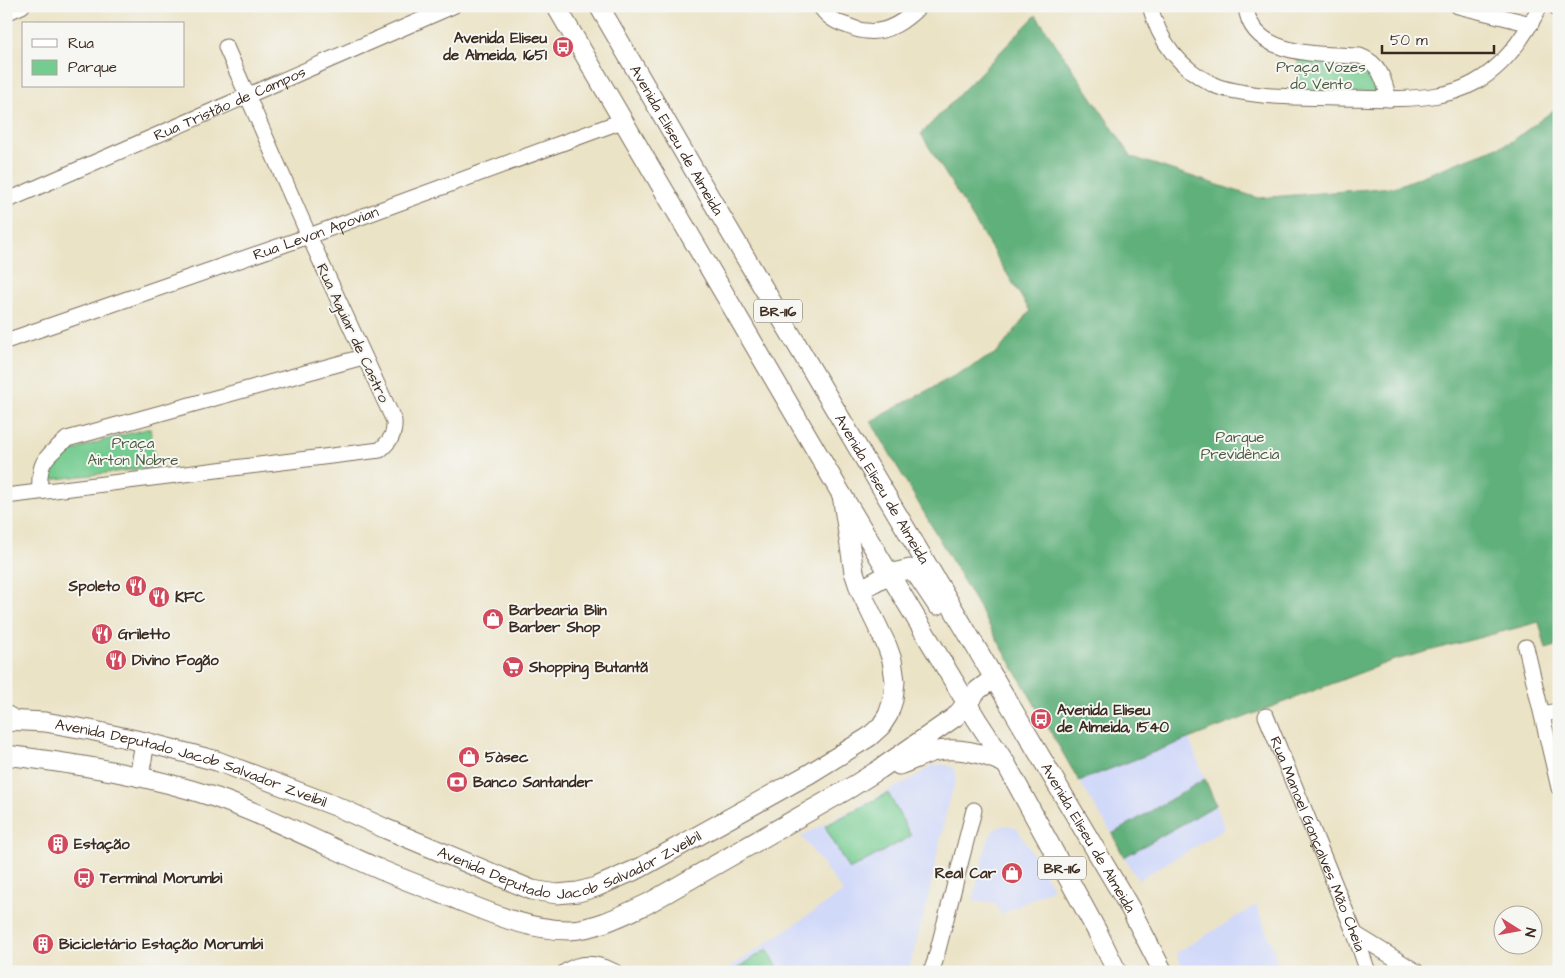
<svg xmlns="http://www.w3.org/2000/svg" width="1565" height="978" font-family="'Architects Daughter',sans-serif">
  <rect width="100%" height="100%" fill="#f6f6f2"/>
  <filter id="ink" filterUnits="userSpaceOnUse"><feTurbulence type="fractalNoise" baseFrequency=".02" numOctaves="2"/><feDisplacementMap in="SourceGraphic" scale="10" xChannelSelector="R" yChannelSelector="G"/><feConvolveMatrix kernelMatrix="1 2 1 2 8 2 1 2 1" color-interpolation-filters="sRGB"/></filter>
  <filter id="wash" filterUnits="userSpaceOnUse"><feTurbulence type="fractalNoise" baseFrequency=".0096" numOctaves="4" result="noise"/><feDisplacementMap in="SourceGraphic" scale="20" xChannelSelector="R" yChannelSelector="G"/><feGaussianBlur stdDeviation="1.12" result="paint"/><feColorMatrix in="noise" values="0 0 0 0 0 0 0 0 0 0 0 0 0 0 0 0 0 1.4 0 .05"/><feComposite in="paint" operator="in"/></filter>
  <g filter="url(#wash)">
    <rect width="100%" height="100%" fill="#ebe3c6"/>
    <path fill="#d1d9f9" d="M 1186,731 L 1205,779 L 1112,834 L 1079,781 Z
      M 943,764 L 953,767 L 956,773 L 956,780 L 948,804 L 926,907 L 908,972 L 723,972 L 843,892 L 801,836 L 906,782 L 933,765 Z
      M 1216,805 L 1225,829 L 1138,880 L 1124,857 Z
      M 1007,825 L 1017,828 L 1053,888 L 1001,915 L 996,904 L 973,900 L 988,840 L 993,831 L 999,827 Z
      M 1256,905 L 1275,953 L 1279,972 L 1185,972 L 1176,953 Z"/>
    <path fill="#75cc91" stroke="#587b58" d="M 1293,51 L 1360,56 L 1389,99 L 1293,97 L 1300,67 Z
      M 150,428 L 156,467 L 49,480 L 47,471 C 63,447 122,436 150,428 Z
      M 888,793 L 911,836 L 849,870 L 825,826 Z
      M 767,949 L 781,972 L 732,972 Z"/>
    <path fill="#60b07b" stroke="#4e6d4c" d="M 1036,15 L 1132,157 L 1258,198 L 1394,187 L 1511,142 L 1559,106 L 1559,645 L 1546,649 L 1539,622 L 1391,661 L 1079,781 L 871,421 L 998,352 L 1030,311 L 921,134 Z
      M 1205,779 L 1216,805 L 1124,857 L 1112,834 Z"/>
  </g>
  <g filter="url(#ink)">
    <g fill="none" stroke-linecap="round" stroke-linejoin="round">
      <g stroke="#796b59" stroke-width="17">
        <g id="minor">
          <path d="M 820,6 C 826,16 837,23 848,26 C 853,28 860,31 866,31 C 888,34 906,20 920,6"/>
          <path d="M 1150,6 C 1159,41 1180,68 1212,84 C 1221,89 1231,90 1241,92 C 1273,98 1304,97 1336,98 C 1369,98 1405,101 1438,95 C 1451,93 1463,89 1474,83 C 1504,67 1525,36 1540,6"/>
          <path d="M 1246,6 C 1250,58 1323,54 1360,56 C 1380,63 1384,80 1389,99"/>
          <path d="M 1458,6 L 1531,24"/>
          <path d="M 6,13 L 22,6"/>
          <path id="s1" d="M 6,201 L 453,6"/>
          <path id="s2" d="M 6,341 L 309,236 L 622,121"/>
          <path d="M 40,491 C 38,461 45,458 67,439 L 363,357"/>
          <path d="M 6,496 L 380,450 C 390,441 395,435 394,421 L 309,236 L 226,47"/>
          <path d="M 1526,647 L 1559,788"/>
          <path d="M 1543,715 L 1559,710"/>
          <path id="s3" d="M 1266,716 L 1355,934 L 1368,972"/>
          <path d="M 1355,934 L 1417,972"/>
          <path d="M 565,972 C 581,960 598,963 615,972"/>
          <path d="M 931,972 L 935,961 L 974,810"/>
        </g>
      </g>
      <g stroke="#796b59" stroke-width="21">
        <g id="major">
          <path d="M 556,6 L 842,495 L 977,720 L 1006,764 L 1098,933 L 1117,972"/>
          <path id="s4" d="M 599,6 L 712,201 L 1130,908 L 1163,972"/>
          <path d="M 1558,6 L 1559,7"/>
          <path d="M 860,590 L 889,574 L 910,569 L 917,575 L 937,605"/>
          <path id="s5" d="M 6,720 L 45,722 L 90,730 L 145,742 L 217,761 L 338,807 L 384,828 L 532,890 L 557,894 L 578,892 L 596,887 L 640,868 L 809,774 L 869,737 L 881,726 L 888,715 L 893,700 L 895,681 L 892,660 L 887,646 L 860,590 L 854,572 L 842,495"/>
          <path d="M 6,755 C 77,764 149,775 217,798 C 270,817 321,843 372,866 C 399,878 426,888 453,898 C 490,913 528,930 569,930 C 596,929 623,915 647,904 L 850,788 L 880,769 L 955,717 L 978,690 L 994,678"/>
          <path d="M 899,765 C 910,761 921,756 932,752 C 956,746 984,753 1006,764"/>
          <path d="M 139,777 L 145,742"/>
        </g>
      </g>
      <g stroke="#796b59" stroke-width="24">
        <path id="highway" d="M 6,717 L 11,720"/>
      </g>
      <use href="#minor" stroke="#fff" stroke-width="15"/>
      <use href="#major" stroke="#fff" stroke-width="19"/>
      <use href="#highway" stroke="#fff" stroke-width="22"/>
    </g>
  </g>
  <defs>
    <g id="bus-disc" transform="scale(1.125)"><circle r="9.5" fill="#d1495b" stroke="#f6f6f2"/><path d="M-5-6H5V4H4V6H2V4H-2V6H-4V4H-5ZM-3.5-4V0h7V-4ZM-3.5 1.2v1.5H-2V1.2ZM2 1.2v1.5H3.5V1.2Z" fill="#fff"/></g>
    <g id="restaurant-disc" transform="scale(1.125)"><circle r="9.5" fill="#d1495b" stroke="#f6f6f2"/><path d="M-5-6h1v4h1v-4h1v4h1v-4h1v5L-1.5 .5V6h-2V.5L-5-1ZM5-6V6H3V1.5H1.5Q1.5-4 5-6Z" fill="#fff"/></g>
    <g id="shop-disc" transform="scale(1.125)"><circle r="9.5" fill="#d1495b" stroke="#f6f6f2"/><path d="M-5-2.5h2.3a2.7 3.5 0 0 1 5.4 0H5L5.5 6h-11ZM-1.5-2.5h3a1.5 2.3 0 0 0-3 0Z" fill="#fff"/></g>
    <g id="supermarket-disc" transform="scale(1.125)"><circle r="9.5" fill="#d1495b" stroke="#f6f6f2"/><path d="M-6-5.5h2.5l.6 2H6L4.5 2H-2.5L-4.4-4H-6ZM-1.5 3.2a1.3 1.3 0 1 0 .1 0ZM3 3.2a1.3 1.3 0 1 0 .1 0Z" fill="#fff"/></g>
    <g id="bank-disc" transform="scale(1.125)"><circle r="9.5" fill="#d1495b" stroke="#f6f6f2"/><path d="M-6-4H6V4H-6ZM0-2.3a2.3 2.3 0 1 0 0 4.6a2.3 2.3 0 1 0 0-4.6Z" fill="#fff"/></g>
    <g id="building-disc" transform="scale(1.125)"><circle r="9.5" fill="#d1495b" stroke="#f6f6f2"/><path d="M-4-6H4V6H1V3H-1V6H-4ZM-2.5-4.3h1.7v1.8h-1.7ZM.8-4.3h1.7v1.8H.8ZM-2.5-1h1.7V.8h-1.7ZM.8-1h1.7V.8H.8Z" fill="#fff"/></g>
  </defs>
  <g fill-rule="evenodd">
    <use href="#bus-disc" x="563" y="47"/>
    <use href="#restaurant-disc" x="136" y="586"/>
    <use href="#restaurant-disc" x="159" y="597"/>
    <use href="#shop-disc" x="493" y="619"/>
    <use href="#restaurant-disc" x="102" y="634"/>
    <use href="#restaurant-disc" x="116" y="660"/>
    <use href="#supermarket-disc" x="513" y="667"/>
    <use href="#bus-disc" x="1041" y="719"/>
    <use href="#shop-disc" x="469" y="757"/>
    <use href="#bank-disc" x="457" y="782"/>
    <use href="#building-disc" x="58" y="844"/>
    <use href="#shop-disc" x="1012" y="873"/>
    <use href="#bus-disc" x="84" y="878"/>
    <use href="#building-disc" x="43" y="944"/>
  </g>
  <g text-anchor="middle" stroke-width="4" stroke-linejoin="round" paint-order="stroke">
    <g fill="#f6f6f2" stroke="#73675e" stroke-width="1">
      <rect x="754" y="299.5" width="48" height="23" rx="4"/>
      <rect x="1038" y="856.5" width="48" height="23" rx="4"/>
    </g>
    <g font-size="14" font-weight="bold" fill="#3b2a1e">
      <text x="778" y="316">BR-116</text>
      <text x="1062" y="873">BR-116</text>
    </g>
    <g font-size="15" font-weight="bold" fill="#3b2a1e" stroke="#f6f6f2" text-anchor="start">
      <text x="547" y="43" text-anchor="end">Avenida Eliseu<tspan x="547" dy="17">de Almeida, 1651</tspan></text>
      <text x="120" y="591" text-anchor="end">Spoleto</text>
      <text x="175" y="602">KFC</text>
      <text x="509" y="615">Barbearia Blin<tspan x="509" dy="17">Barber Shop</tspan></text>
      <text x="118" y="639">Griletto</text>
      <text x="132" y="665">Divino Fogão</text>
      <text x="529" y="672">Shopping Butantã</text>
      <text x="1057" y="715">Avenida Eliseu<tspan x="1057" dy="17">de Almeida, 1540</tspan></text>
      <text x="485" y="762">5àsec</text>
      <text x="473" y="787">Banco Santander</text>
      <text x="74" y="849">Estação</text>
      <text x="996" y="878" text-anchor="end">Real Car</text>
      <text x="100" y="883">Terminal Morumbi</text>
      <text x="59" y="949">Bicicletário Estação Morumbi</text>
    </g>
    <g font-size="15" fill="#4c5b40" stroke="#f6f6f2">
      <text x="1321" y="72">Praça Vozes<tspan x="1321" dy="17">do Vento</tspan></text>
      <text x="1240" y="442">Parque<tspan x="1240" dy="17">Previdência</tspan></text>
      <text x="133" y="448">Praça<tspan x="133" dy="17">Airton Nobre</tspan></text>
    </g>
    <g font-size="15" fill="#3b2a1e" stroke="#f6f6f2">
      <text dy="5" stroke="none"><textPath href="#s1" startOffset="244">Rua Tristão de Campos</textPath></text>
      <text dy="5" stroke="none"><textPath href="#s4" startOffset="155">Avenida Eliseu de Almeida</textPath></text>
      <text dy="5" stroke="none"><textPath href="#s2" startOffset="328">Rua Levon Apovian</textPath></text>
      <text transform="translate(353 333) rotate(65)" y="5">Rua Aguiar de Castro</text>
      <text dy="5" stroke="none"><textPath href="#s4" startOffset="560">Avenida Eliseu de Almeida</textPath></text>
      <text dy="5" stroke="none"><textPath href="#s5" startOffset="191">Avenida Deputado Jacob Salvador Zveibil</textPath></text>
      <text dy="5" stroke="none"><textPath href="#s4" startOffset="965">Avenida Eliseu de Almeida</textPath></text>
      <text dy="5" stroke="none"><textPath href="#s5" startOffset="596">Avenida Deputado Jacob Salvador Zveibil</textPath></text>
      <text dy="5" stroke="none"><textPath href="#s3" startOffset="138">Rua Manoel Gonçalves Mão Cheia</textPath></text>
    </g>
  </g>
  <rect width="1565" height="978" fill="none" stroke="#f6f6f2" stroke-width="25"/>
  <rect x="22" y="22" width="162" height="65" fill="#f6f6f2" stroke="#aba49d"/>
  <rect x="32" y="39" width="25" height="8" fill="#ffffff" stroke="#aba49d"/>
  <text x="68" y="48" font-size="15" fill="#3b2a1e">Rua</text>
  <rect x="32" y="60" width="25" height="15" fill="#75cc91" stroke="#aba49d"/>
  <text x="68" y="72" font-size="15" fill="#3b2a1e">Parque</text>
  <g transform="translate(1518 930) rotate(101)"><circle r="24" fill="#f6f6f2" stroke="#aba49d"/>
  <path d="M0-4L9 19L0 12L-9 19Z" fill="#d1495b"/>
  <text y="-8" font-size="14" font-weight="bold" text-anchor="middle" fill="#3b2a1e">N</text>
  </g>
  <path d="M1382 45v8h112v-8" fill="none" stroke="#3b2a1e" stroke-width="2.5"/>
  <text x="1390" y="45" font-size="15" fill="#3b2a1e" stroke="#f6f6f2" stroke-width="4" paint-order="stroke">50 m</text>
</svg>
